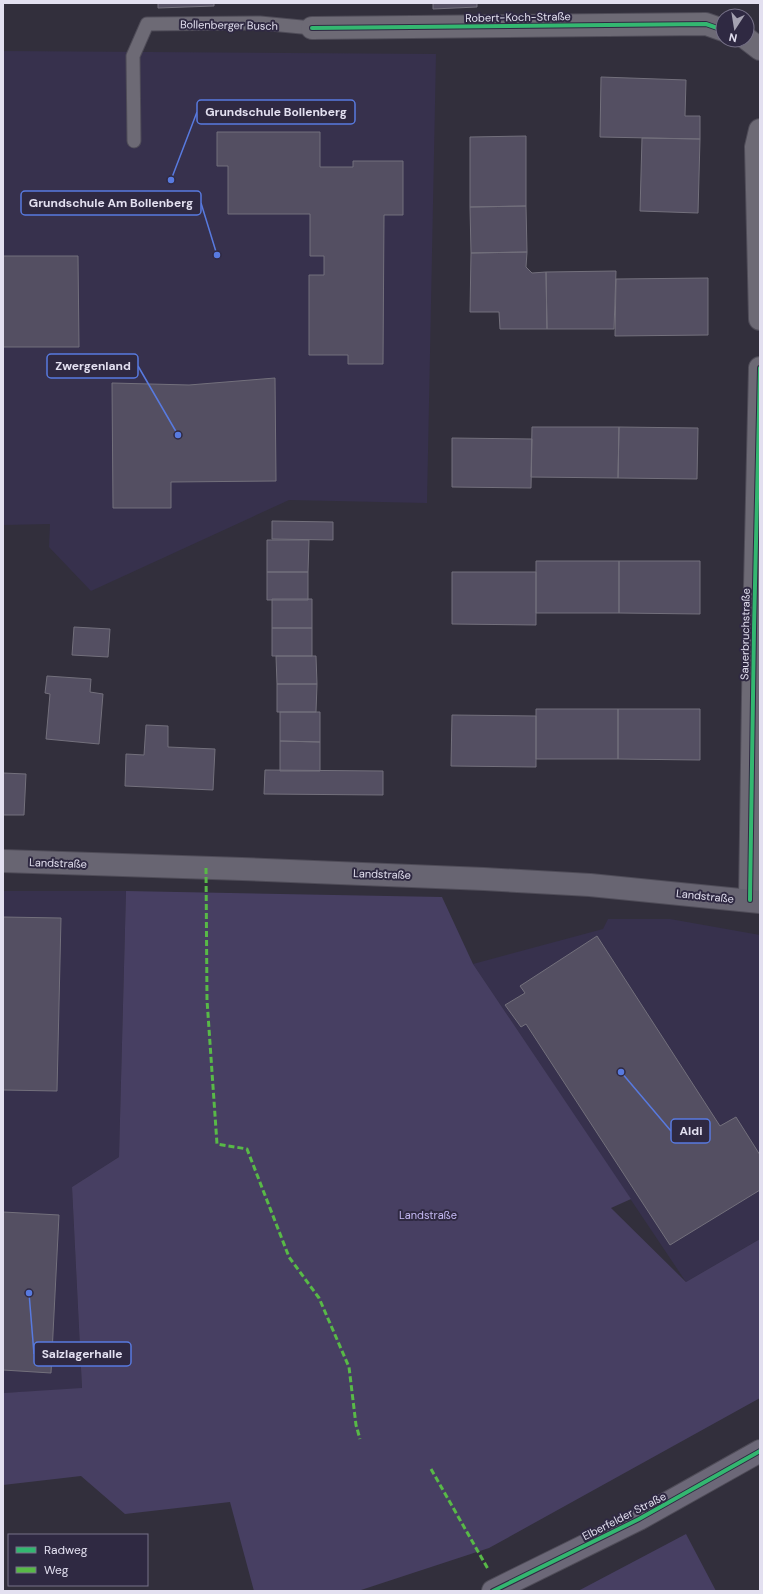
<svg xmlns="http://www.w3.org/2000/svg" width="763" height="1594" font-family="'DM Sans',sans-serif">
  <rect width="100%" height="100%" fill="#322f3c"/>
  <path fill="#37314d" d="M 3,51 L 436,54 L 427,503 L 289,500 L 91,591 L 49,547 L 50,524 L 3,525 Z
    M 3,891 L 126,891 L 119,1157 L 72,1187 L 82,1389 L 3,1393 Z
    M 608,919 L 670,919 L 760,935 L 760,1239 L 686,1282 L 473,964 L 603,929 Z"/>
  <path fill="#473f62" d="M 126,891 L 442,897 L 473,964 L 631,1199 L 611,1208 L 686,1282 L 760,1239 L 760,1398 L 489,1548 L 358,1591 L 254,1591 L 230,1502 L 125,1514 L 81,1476 L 3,1485 L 3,1393 L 82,1388 L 72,1187 L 119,1157 Z
    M 686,1534 L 716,1591 L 578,1591 Z"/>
  <path fill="#544f62" stroke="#73707c" d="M 158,3 L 214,3 L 214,6 L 158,8 Z
    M 433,3 L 477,3 L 477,7 L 433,9 Z
    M 601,77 L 686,80 L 685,116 L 700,116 L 700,139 L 600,137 Z
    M 217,132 L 320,132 L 320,167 L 353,167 L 353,161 L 403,161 L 403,215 L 384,215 L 383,364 L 348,364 L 348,355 L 309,355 L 309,275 L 324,275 L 324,256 L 310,256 L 310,214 L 228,214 L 228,166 L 217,166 Z
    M 526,136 L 526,206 L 470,207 L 470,137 Z
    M 642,138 L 700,139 L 698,213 L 640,211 Z
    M 526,206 L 527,252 L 471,253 L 470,207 Z
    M 527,252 L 526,267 L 532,273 L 546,272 L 547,329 L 500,329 L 499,312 L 470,312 L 471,253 Z
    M 3,256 L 78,256 L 79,347 L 3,347 Z
    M 616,271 L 614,329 L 547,329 L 546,272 Z
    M 708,278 L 708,335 L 615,336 L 616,279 Z
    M 275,378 L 276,481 L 171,482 L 171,508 L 113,508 L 112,383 L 189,385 Z
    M 532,427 L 619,427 L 618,478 L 531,477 Z
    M 619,427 L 698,428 L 697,479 L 618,478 Z
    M 452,438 L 532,439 L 531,488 L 452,487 Z
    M 272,521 L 333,522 L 333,540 L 272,539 Z
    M 267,540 L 309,540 L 308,572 L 267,572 Z
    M 536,561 L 619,561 L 619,613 L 536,613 Z
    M 619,561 L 700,561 L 700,614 L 619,613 Z
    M 267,572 L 308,572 L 308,600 L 267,600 Z
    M 452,572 L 536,572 L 536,625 L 452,624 Z
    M 272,599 L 312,599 L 312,628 L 272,628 Z
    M 74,627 L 110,629 L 108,657 L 72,655 Z
    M 272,628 L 312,628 L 312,656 L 272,656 Z
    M 276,656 L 316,656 L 317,684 L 277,684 Z
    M 47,676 L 91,679 L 90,692 L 103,694 L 99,744 L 46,739 L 50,694 L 45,693 Z
    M 277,684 L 317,684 L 316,712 L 277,712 Z
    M 536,709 L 618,709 L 618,759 L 536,759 Z
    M 618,709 L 700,709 L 700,760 L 618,759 Z
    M 280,712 L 320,712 L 320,742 L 280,741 Z
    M 452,715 L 536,716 L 536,767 L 451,766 Z
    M 146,725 L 168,726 L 168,747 L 215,749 L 213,790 L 125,786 L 126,754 L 144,755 Z
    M 280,741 L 320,742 L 320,771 L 280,771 Z
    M 265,770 L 383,771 L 383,795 L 264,794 Z
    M 3,773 L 26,774 L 24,815 L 3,815 Z
    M 3,917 L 61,918 L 57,1091 L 3,1090 Z
    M 597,936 L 720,1126 L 736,1117 L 760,1155 L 760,1190 L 670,1245 L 526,1024 L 521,1027 L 505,1005 L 525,993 L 520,986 Z
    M 3,1212 L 59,1215 L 51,1373 L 3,1370 Z"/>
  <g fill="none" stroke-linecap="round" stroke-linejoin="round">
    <g stroke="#4f4c58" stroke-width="15">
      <path id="service" d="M 134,141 L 133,56 L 147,24 L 260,23 L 312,28"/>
    </g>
    <g stroke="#4f4c58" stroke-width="24">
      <path id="minor" d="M 312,28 L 706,24 L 723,30
        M 747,39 L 760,49
        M 760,130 L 756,147 L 760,319
        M 750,900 L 754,629 L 760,368"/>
    </g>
    <g stroke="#4f4c58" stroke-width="24">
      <path id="secondary" d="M 3,861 L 242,869 L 484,879 L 590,885 L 760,902"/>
    </g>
    <g stroke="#4f4c58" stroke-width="24">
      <path id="primary" d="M 493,1591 L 639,1519 L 760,1451"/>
    </g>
    <use href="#service" stroke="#6d6a75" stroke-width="13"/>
    <use href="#minor" stroke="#6d6a75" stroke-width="22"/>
    <use href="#secondary" stroke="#686572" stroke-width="22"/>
    <use href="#primary" stroke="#6c6878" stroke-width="22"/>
    <path stroke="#58b947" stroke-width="3" stroke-dasharray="6 3" stroke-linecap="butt" d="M 206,868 L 207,1000 L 217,1144 L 247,1149 L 289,1257 L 319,1298 L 349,1367 L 356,1425 L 360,1439
      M 431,1469 L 488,1569"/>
    <g stroke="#2f2942" stroke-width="6">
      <path id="cycleway" d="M 312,28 L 706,24 L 723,30
        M 750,900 L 754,629 L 760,368
        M 493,1591 L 639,1519 L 760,1451"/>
    </g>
    <use href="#cycleway" stroke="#33b770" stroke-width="4"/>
  </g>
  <g text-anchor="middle" stroke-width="4" stroke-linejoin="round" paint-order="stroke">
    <g font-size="11" fill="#e3e0f0" stroke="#2f2942">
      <text transform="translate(518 17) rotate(-1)" y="4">Robert-Koch-Straße</text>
      <text transform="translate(229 25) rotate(1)" y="4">Bollenberger Busch</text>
      <text transform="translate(745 634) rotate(-89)" y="4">Sauerbruchstraße</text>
      <text transform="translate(58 863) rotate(2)" y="4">Landstraße</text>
      <text transform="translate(382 874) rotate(2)" y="4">Landstraße</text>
      <text transform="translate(705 896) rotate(6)" y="4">Landstraße</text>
      <text transform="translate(624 1516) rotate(-27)" y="4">Elberfelder Straße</text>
    </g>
    <g font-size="11" fill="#c4b8f2" stroke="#2f2942">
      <text x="428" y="1219">Landstraße</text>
    </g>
  </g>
  <path fill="none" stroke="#587adf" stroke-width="1.5" d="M171 180L197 112M217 255L201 203M178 435L138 366M621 1072L671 1131M29 1293L34 1354"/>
  <g fill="#587adf" stroke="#2f2942" stroke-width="1.5">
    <circle cx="171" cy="180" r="4"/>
    <circle cx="217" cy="255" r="4"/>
    <circle cx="178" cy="435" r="4"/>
    <circle cx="621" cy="1072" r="4"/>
    <circle cx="29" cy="1293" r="4"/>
  </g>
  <g fill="#2f2942" stroke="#587adf" stroke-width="1.5">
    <rect x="197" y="100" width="158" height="24" rx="4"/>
    <rect x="21" y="191" width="180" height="24" rx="4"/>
    <rect x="47" y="354" width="91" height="24" rx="4"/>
    <rect x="671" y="1119" width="39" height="24" rx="4"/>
    <rect x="34" y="1342" width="97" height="24" rx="4"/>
  </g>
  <g font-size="12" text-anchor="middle" font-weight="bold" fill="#e3e0f0">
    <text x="276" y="116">Grundschule Bollenberg</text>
    <text x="111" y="207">Grundschule Am Bollenberg</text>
    <text x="93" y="370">Zwergenland</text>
    <text x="691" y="1135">Aldi</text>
    <text x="82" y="1358">Salzlagerhalle</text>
  </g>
  <rect width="763" height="1594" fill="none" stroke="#e3e0f0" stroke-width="8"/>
  <rect x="8" y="1534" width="140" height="52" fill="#2f2942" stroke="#777288"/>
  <rect x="16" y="1547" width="20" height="6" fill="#33b770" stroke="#777288"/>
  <text x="44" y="1554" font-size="12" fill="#e3e0f0">Radweg</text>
  <rect x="16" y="1567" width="20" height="6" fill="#58b947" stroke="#777288"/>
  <text x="44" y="1574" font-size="12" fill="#e3e0f0">Weg</text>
  <g transform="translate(735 28) rotate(192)"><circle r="19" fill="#2f2942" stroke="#777288"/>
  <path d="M0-3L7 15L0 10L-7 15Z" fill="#a5a2b1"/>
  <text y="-6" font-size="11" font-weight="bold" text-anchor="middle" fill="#e3e0f0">N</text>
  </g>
</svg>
